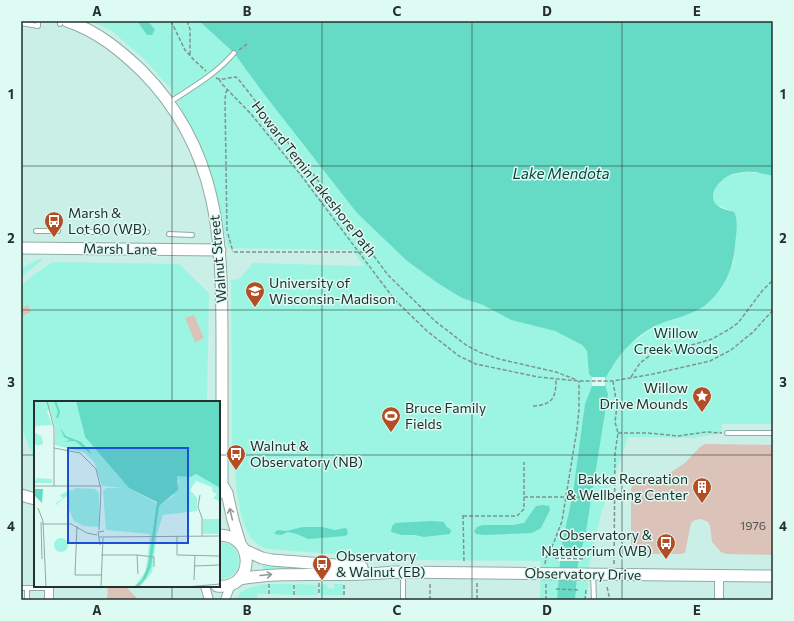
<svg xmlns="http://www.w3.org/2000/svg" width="794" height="621" font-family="Commissioner,sans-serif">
  <rect width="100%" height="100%" fill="#ddfaf3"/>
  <path fill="#c9efe6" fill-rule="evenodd" d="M 21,21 L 199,21 L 439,284 L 511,320 L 555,331 L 582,345 L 773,176 L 773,600 L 21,600 ZM 35,402 L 219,402 L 219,586 L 35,586 Z"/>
  <path fill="#9cf5e2" d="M 91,21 L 199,21 L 234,53 L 357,213 L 407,261 L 439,284 L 462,298 L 483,305 L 511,320 L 555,331 L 582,345 L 587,351 L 589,374 L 619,357 L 629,345 L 660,323 L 695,311 L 708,303 L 715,295 L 734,262 L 735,245 L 737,220 L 731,211 L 717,205 L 713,201 L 713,195 L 716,187 L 722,180 L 729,175 L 736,174 L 746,172 L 761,173 L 773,176 L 773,424 L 722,424 L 722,433 L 695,438 L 628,437 L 601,514 L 589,566 L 588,588 L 585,600 L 540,600 L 541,561 L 406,560 L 269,549 C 235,545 238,478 232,453 L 231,280 L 239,279 L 253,263 L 364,266 L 352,250 L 228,248 L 216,195 L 200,144 L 171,89 L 145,60 L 112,31 Z
    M 39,259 L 43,259 L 21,278 L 21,268 Z
    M 52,262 L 179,264 L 209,293 L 207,402 L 35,402 L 35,460 L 21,427 L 21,286 L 28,279 Z
    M 219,543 C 244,540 247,580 219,579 Z
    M 263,563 L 331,568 L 263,571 Z
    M 268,584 L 268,594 L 257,594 L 257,600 L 236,600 C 241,587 255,586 268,584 Z
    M 270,584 L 293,584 L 293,595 L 270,594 Z
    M 295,584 L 318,585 L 318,595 L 295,595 Z
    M 327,584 L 327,588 L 334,589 L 334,584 L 343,584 L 343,595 L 320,595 L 320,585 Z"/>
  <path fill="#65dbc5" d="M 137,21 L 148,21 L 155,30 L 152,35 L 147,35 Z
    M 199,21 L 773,21 L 773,176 C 764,174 754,171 745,172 C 740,173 734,173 730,175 C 720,179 706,196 717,205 C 721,209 728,210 734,212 C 739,221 736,235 735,245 C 734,266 725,287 709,302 C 697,314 677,317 662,323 C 643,330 625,347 614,364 C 606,377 602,379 608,394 L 586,531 L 578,564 L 575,600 L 557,600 L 561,549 L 573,493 L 585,404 L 592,386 L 592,377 L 589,374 L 587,351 L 582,345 L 555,331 L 511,320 L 483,305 L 462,298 L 439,284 L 407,261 L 357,213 L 264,94 L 234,53 Z
    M 543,505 L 549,506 L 550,510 L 541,528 L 532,533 L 484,535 L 476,534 L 474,531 L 477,527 L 482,525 L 513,525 L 524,523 L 536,506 Z
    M 432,521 L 444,522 L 446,526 L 451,530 L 450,534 L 424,537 L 415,535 L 402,535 L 391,532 L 392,526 L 395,523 Z
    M 303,527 L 322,527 L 335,530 L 345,528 L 347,529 L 348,534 L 345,536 L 308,539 L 297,534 L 288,532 L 281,535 L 275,534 L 275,532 L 278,530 L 286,531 Z"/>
  <path fill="#ddfaf3" d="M 592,377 L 605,377 L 605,386 L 592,386 Z
    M 558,557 L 582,557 L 581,561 L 558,561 Z"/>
  <path fill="#dcc3ba" d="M 28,305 L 31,312 L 23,316 L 21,308 Z
    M 194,315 L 204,338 L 195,342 L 185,318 Z
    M 705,444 L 773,445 L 773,555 L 726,554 L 721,552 L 712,542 L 710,526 L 708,522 L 701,519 L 695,520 L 691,523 L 685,553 L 681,554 L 631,554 L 631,489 L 633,484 L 637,481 L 659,477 L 673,471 L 686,462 L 700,447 Z
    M 108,586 L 125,586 L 139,600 L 107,600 Z"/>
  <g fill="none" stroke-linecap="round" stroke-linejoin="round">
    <g stroke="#90aca5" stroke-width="6">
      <path id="lane" d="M 60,21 L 60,24
        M 21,23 L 38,26 L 38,21
        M 170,102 C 193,87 216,74 234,53
        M 36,231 L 58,231
        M 80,232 L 102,232
        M 123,232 L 147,232
        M 169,234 L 192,235
        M 727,433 L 773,433
        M 403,572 L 403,600
        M 593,574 L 594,600
        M 21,588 L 49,588
        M 27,600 L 27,588"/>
    </g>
    <g stroke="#90aca5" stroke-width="10">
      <path id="street" d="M 205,586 L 209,600
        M 49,600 L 49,586
        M 225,600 L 231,584
        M 719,600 L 719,575"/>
    </g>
    <g stroke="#90aca5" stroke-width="13">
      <path id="secondary" d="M 67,21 C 97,31 120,50 142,71 C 221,151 222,241 222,346 C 222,392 222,439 222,485 L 219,493
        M 21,248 L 220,250
        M 222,485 L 227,493 L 233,520 L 240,543
        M 21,495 L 35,499
        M 244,550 L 262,558 L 272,560 L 362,567
        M 239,579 C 291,570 342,578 394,572 L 773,576
        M 217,586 C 254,591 257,535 219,535"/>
    </g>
    <path stroke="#7f938e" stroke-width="1.5" stroke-dasharray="4 2" stroke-linecap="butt" d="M 171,21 L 185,50 L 194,60 L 206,71
      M 187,21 L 190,29 L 190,55
      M 239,50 L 247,44
      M 216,78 C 223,81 229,77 236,77 L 239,80 L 316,178 L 388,275 L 435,321 L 466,345 L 479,352 L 499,359 L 556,372 L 577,380
      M 219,79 L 222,84 L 251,114 L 300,174 L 394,299 L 427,331 L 459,356 L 476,364 L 538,377 L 579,381 L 613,381 L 653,374 L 710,361 L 731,350 L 753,332 L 773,310
      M 227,231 L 225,99 L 226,92 L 228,89
      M 228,234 L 233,252
      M 234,252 L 370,252
      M 631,377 L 640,363 L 652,354 L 671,351 L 712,339 L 728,330 L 738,323 L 762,291 L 773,280
      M 613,381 L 617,406 L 615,422 L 618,433 L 615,453 L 614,564
      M 533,406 C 552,405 556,398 556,380
      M 618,433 L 648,433 L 678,436 L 706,432 L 722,433
      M 524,497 L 614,497
      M 463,515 L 464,562
      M 463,516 L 517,516 L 524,509 L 524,462
      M 555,558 L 585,559
      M 545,564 L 546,558 L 554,542 L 562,521 L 577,429 L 579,409 L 579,381
      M 319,583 L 319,595
      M 477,583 L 477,600
      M 607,587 L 610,600
      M 556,589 L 579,590
      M 269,594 L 269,584
      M 294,595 L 294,585
      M 344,595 L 344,584
      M 430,600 L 430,582
      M 546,600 L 546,582
      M 585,600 L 586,590"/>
    <use href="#lane" stroke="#fff" stroke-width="4"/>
    <use href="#street" stroke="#fff" stroke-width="8"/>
    <use href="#secondary" stroke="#fff" stroke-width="11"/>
  </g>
  <defs><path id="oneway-shaft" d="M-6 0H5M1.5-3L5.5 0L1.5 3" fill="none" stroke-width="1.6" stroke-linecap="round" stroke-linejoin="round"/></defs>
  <g stroke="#929896">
    <use href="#oneway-shaft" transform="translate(231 514) rotate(-104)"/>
    <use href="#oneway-shaft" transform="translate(266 575) rotate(-5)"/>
  </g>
  <path fill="none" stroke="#25302e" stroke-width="1" stroke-opacity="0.55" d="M 172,21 L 172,402M 322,21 L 322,600M 472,21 L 472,600M 622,21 L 622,600M 21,166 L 773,166M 21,310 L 773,310M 21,455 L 35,455M 219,455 L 773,455M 172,586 L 172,600"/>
  <defs>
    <g id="bus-pin" transform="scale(1)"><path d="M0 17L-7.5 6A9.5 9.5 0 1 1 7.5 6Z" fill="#b44d24" stroke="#ddfaf3"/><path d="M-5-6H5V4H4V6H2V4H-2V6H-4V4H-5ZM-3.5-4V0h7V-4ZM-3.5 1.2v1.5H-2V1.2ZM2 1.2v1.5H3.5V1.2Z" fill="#fff"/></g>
    <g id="university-pin" transform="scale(1)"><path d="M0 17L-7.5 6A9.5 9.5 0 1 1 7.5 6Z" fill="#b44d24" stroke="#ddfaf3"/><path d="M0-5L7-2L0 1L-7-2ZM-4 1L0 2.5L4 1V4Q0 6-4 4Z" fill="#fff"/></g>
    <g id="sight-pin" transform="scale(1)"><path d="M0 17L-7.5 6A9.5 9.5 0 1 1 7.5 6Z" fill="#b44d24" stroke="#ddfaf3"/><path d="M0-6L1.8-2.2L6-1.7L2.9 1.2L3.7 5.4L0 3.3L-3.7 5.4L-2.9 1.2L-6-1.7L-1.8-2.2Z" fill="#fff"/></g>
    <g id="stadium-pin" transform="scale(1)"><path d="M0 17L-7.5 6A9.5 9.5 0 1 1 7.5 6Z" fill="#b44d24" stroke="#ddfaf3"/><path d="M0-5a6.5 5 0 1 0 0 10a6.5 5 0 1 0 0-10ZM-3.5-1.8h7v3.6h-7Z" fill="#fff"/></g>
    <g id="building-pin" transform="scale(1)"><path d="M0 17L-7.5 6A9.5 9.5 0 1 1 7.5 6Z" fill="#b44d24" stroke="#ddfaf3"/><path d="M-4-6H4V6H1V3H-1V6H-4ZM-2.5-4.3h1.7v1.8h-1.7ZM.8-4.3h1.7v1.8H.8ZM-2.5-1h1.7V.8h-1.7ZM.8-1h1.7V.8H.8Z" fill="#fff"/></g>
  </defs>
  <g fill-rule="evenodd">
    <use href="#bus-pin" x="54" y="221"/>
    <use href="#university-pin" x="255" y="291"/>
    <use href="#sight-pin" x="702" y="396"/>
    <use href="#stadium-pin" x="391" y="416"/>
    <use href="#bus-pin" x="236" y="454"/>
    <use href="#building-pin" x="702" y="487"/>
    <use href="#bus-pin" x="666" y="543"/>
    <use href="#bus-pin" x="322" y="564"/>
  </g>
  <g text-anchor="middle" stroke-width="3" stroke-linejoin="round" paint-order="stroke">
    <g font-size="12" fill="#535551">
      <text x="753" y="530">1976</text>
    </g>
    <g font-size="14" fill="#25302e" stroke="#ddfaf3">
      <text transform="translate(314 179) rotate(52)" y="5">Howard Temin Lakeshore Path</text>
      <text transform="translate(120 249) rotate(1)" y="5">Marsh Lane</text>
      <text transform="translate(218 259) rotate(-95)" y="5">Walnut Street</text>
      <text transform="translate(583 574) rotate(1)" y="5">Observatory Drive</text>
    </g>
    <g font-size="14" fill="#25302e" stroke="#ddfaf3" text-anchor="start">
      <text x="68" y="218">Marsh &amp;<tspan x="68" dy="16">Lot 60 (WB)</tspan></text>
      <text x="269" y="288">University of<tspan x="269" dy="16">Wisconsin-Madison</tspan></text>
      <text x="688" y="393" text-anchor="end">Willow<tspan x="688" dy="16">Drive Mounds</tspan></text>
      <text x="405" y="413">Bruce Family<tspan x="405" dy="16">Fields</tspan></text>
      <text x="250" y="451">Walnut &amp;<tspan x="250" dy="16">Observatory (NB)</tspan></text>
      <text x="688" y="484" text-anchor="end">Bakke Recreation<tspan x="688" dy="16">&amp; Wellbeing Center</tspan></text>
      <text x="652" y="540" text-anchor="end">Observatory &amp;<tspan x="652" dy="16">Natatorium (WB)</tspan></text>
      <text x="336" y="561">Observatory<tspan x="336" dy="16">&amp; Walnut (EB)</tspan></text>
    </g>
    <g font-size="14" fill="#084038" stroke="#ddfaf3">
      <text x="676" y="338">Willow<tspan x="676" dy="16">Creek Woods</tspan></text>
    </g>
    <g font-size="15" font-style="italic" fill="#0d443b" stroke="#ddfaf3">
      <text x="561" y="179">Lake Mendota</text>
    </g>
  </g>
  <g transform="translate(34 401)">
    <rect width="186" height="186" fill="#ddfaf3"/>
    <path d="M 0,0 L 42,0 L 51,36 L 95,87 L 126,104 L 139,95 L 145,80 L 142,77 L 145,74 L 158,76 L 162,73 L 186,87 L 186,102 L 182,98 L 179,98 L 183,93 L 179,91 L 178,86 L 162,80 L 156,89 L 163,97 L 163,110 L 129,114 L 123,133 L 118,171 L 106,186 L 100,186 L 112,170 L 116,133 L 72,129 L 69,90 L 72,87 L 89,87 L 68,85 L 60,61 L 51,52 L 21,44 L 21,27 L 16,9 L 13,10 L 18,24 L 2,25 L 0,31 L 7,35 L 9,41 L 8,44 L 0,44 ZM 3,77 L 18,78 L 18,82 L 0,82 ZM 40,87 L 35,92 L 42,87 L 61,88 L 65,92 L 65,126 L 49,125 L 40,120 L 33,104 L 35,93 L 23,103 L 25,104 L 21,103 L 29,97 L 26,94 ZM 169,118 L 186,118 L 186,133 L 169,133 ZM20 144a7 7 0 1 1 14 0a7 7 0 1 1-14 0Z" fill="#9cf5e2"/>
    <path d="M 42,0 L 186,0 L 186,87 L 162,73 L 157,76 L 143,75 L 144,89 L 125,105 L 117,166 L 112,177 L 104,186 L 100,186 L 108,179 L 114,164 L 123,101 L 95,87 L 51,36 ZM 26,27 L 32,35 L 47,41 L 56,50 L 57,53 L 41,40 L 30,41 L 36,39 L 30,36 ZM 0,88 L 9,88 L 8,102 L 0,94 Z" fill="#65dbc5"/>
    <path fill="none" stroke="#65dbc5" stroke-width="2" d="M 21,0 L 25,11 L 23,17"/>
    <path fill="none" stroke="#93a9a4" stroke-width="1" d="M 13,0 L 20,27 L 20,85M 20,47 L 46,52 L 62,68 L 67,88 L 65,129M 0,85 L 67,85M 166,94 L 164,106 L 168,117 L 168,135M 4,107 L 9,120 L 12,186M 7,121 L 8,158M 8,123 L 37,123 L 53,132 L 63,134M 43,125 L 41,174 L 67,174M 143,135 L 143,154 L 186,155M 65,136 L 186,135M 66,144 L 64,131 L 70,130M 67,154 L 103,154 L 104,173M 103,154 L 120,156 L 120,166M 160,165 L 186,164M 160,179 L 161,154M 67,186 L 69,137M 152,186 L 186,183"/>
    <path fill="#1d4ed8" fill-opacity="0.15" stroke="#1d4ed8" stroke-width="2" d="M 34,47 L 154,47 L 154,142 L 34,142 Z"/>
    <rect width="186" height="186" fill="none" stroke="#25302e" stroke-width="2"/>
  </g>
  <rect width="794" height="621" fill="none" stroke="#ddfaf3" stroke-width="44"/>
  <rect x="22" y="22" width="750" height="577" fill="none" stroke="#25302e" stroke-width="1.5"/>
  <g font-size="13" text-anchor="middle" font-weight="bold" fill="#25302e">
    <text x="97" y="16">A</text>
    <text x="247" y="16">B</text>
    <text x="397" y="16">C</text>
    <text x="547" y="16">D</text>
    <text x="697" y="16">E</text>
    <text x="11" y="99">1</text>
    <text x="783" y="99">1</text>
    <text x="11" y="243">2</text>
    <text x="783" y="243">2</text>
    <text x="11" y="387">3</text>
    <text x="783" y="387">3</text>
    <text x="11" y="531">4</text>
    <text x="783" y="531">4</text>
    <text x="97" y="615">A</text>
    <text x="247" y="615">B</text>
    <text x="397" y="615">C</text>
    <text x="547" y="615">D</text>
    <text x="697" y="615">E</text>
  </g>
</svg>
